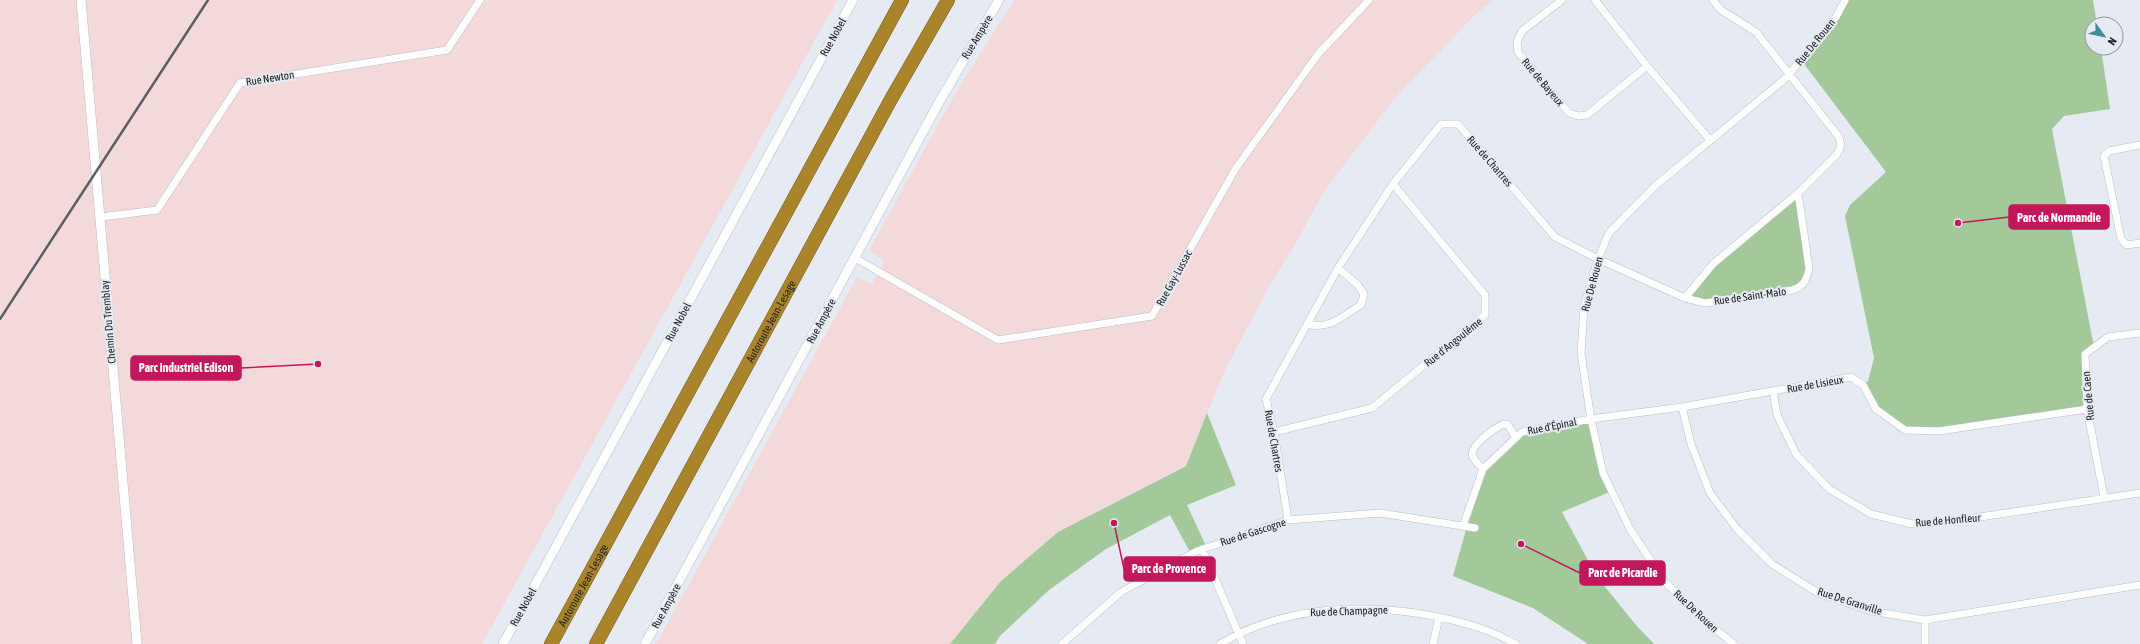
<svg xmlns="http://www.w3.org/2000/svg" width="2140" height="644" font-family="'Asap Condensed',sans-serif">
  <rect width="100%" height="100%" fill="#e6ebf3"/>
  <path fill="#f4d9db" d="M 0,0 L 837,0 L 482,644 L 0,644 Z
    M 1014,0 L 1493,0 L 1475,15 L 1395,98 L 1325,190 L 1293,248 L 1271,283 L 1225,370 L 1186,465 L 1058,532 L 1001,581 L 950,644 L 656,644 L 857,277 L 872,284 L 884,261 L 869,250 L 956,92 Z"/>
  <path fill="#a3c99b" d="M 1845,0 L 2093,0 L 2097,24 L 2092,24 L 2092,48 L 2101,48 L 2110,109 L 2064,116 L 2052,129 L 2094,347 L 2085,354 L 2087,409 L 1939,431 L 1905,430 L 1876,409 L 1863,385 L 1868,381 L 1874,358 L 1845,216 L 1850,205 L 1886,172 L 1801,60 Z
    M 1798,193 L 1809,268 L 1799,288 L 1705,303 L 1685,298 L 1713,264 Z
    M 1207,413 L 1236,485 L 1187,505 L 1207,548 L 1191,554 L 1170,515 L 1106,549 L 1049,590 L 1000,636 L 995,644 L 950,644 L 1001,581 L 1058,532 L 1186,466 Z
    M 1591,419 L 1612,491 L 1562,512 L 1597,577 L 1636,625 L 1654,644 L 1588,644 L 1533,608 L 1453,576 L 1483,469 L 1522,432 Z"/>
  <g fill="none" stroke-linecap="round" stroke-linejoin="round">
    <g stroke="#babfc7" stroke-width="8">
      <path id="minor" d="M 1562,0 L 1522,31 L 1517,42 L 1518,52 L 1569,113 L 1578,116 L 1587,115 L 1647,66
        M 1595,0 L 1647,66 L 1710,140
        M 2140,145 L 2109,151 L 2104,156 L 2121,239 L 2127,245 L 2140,243
        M 101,217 L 157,210 L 240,83 L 447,50 L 480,0
        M 855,258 L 998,340 L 1152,316 L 1236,168 L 1319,53 L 1369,0
        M 1685,298 L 1713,264 L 1798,193 L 1837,154 L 1841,146 L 1839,137 L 1756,32 L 1721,10 L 1713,0
        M 1307,324 C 1331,330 1342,316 1361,305 L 1364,294 L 1358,285 L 1338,268
        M 1773,391 L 1777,415 L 1796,454 L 1829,489 L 1871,514 L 1912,524 L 1953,521 L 2140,493
        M 1682,407 L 1691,444 L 1710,493 L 1737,529 L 1772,564 L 1818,593 L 1871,611 L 1925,620 L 2140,585
        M 1274,432 L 1372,408 L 1485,315 L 1485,295 L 1393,184
        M 1483,469 C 1480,466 1475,461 1473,457 C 1468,446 1495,428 1504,424 L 1508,425 L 1516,438
        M 2104,497 L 2087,409 L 2085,354 L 2108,337 L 2140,333
        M 1288,520 L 1274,432 L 1266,399 L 1338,268 L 1393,184 L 1441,124 L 1458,124 L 1555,237 L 1598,259 L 1685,298 L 1705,303 L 1792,290 C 1803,287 1807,280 1809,268 L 1798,193
        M 1463,526 L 1483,469 L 1522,432 L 1591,419 L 1682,407 L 1851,377 L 1863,385 L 1876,409 L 1905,430 L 1939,431 L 2087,409
        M 1202,549 L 1243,644
        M 1925,620 L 1925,644
        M 1062,644 L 1121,592 L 1197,551 L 1288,520 L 1380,513 L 1475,528
        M 1220,644 C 1294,599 1397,602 1477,627 C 1491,631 1504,638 1516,644
        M 1433,644 L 1439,617
        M 1734,644 L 1706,622 L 1665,582 L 1630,529 L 1603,473 L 1591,419 L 1581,353 L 1584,307 L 1598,259 L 1609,233 L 1655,186 L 1786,78 L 1836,17 L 1845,0"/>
    </g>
    <g stroke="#babfc7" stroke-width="10">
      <path id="tertiary" d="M 81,0 L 137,644
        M 503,644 L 853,0
        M 645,644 L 938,104 L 999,0"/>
    </g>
    <g stroke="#796229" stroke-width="14">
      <g id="motorway">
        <path id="s1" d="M 551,644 L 902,0"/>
        <path id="s2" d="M 596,644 L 890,101 L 948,0"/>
      </g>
    </g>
    <use href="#minor" stroke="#fff" stroke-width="7"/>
    <use href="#tertiary" stroke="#fff" stroke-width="9"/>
    <use href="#motorway" stroke="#a9842a" stroke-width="13"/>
    <path stroke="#5b5e62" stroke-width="2.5" d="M 0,319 L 208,0"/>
  </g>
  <g text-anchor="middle" stroke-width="4" stroke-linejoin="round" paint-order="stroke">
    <g font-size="11" fill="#212326" stroke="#e6ebf3">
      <text transform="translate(833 37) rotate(-61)" y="4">Rue Nobel</text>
      <text transform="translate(977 37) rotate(-59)" y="4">Rue Ampère</text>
      <text transform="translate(1815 42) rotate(-51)" y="4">Rue De Rouen</text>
      <text transform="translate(270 78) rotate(-9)" y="4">Rue Newton</text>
      <text transform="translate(1543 82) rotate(50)" y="4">Rue de Bayeux</text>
      <text transform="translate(1490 161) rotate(49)" y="4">Rue de Chartres</text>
      <text transform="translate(1174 278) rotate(-61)" y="4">Rue Gay-Lussac</text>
      <text transform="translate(1592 284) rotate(-75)" y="4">Rue De Rouen</text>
      <text transform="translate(1750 296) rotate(-8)" y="4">Rue de Saint-Malo</text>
      <text dy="4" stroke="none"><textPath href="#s2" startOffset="367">Autoroute Jean-Lesage</textPath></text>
      <text transform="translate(821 321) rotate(-62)" y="4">Rue Ampère</text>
      <text transform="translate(108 322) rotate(-95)" y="4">Chemin Du Tremblay</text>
      <text transform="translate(678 322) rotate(-62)" y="4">Rue Nobel</text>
      <text transform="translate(1453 342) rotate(-39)" y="4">Rue d'Angoulême</text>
      <text transform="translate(1815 384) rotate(-10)" y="4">Rue de Lisieux</text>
      <text transform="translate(2088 396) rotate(-95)" y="4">Rue de Caen</text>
      <text transform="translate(1552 426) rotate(-11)" y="4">Rue d'Épinal</text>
      <text transform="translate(1274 441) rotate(80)" y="4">Rue de Chartres</text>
      <text transform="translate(1948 520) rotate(-5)" y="4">Rue de Honfleur</text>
      <text transform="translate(1253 532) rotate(-18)" y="4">Rue de Gascogne</text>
      <text dy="4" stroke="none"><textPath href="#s1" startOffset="67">Autoroute Jean-Lesage</textPath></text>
      <text transform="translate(1850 601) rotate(18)" y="4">Rue De Granville</text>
      <text transform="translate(666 606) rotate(-62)" y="4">Rue Ampère</text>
      <text transform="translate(523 607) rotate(-61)" y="4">Rue Nobel</text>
      <text transform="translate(1349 611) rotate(-2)" y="4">Rue de Champagne</text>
      <text transform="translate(1696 611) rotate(43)" y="4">Rue De Rouen</text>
    </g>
  </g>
  <path fill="none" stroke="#c2185b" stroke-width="1.5" d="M1958 223L2009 217M318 364L241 368M1114 523L1124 569M1521 544L1580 573"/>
  <g fill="#c2185b" stroke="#e6ebf3" stroke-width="1.5">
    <circle cx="1958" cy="223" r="4"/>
    <circle cx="318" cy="364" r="4"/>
    <circle cx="1114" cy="523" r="4"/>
    <circle cx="1521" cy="544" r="4"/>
  </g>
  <g fill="#c2185b" stroke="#c2185b" stroke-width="1.5">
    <rect x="2009" y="205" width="100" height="24" rx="4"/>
    <rect x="131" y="356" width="110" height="24" rx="4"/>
    <rect x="1124" y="557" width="91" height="24" rx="4"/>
    <rect x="1580" y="561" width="85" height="24" rx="4"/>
  </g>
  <g font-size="12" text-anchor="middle" font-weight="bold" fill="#fff">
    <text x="2059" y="222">Parc de Normandie</text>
    <text x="186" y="372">Parc industriel Edison</text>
    <text x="1169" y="573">Parc de Provence</text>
    <text x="1623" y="577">Parc de Picardie</text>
  </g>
  <g transform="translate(2104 36) rotate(123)"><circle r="19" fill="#e6ebf3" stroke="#979ba1"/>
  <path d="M0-3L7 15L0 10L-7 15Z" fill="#448c93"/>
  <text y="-6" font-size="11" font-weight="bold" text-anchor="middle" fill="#212326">N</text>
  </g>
</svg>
